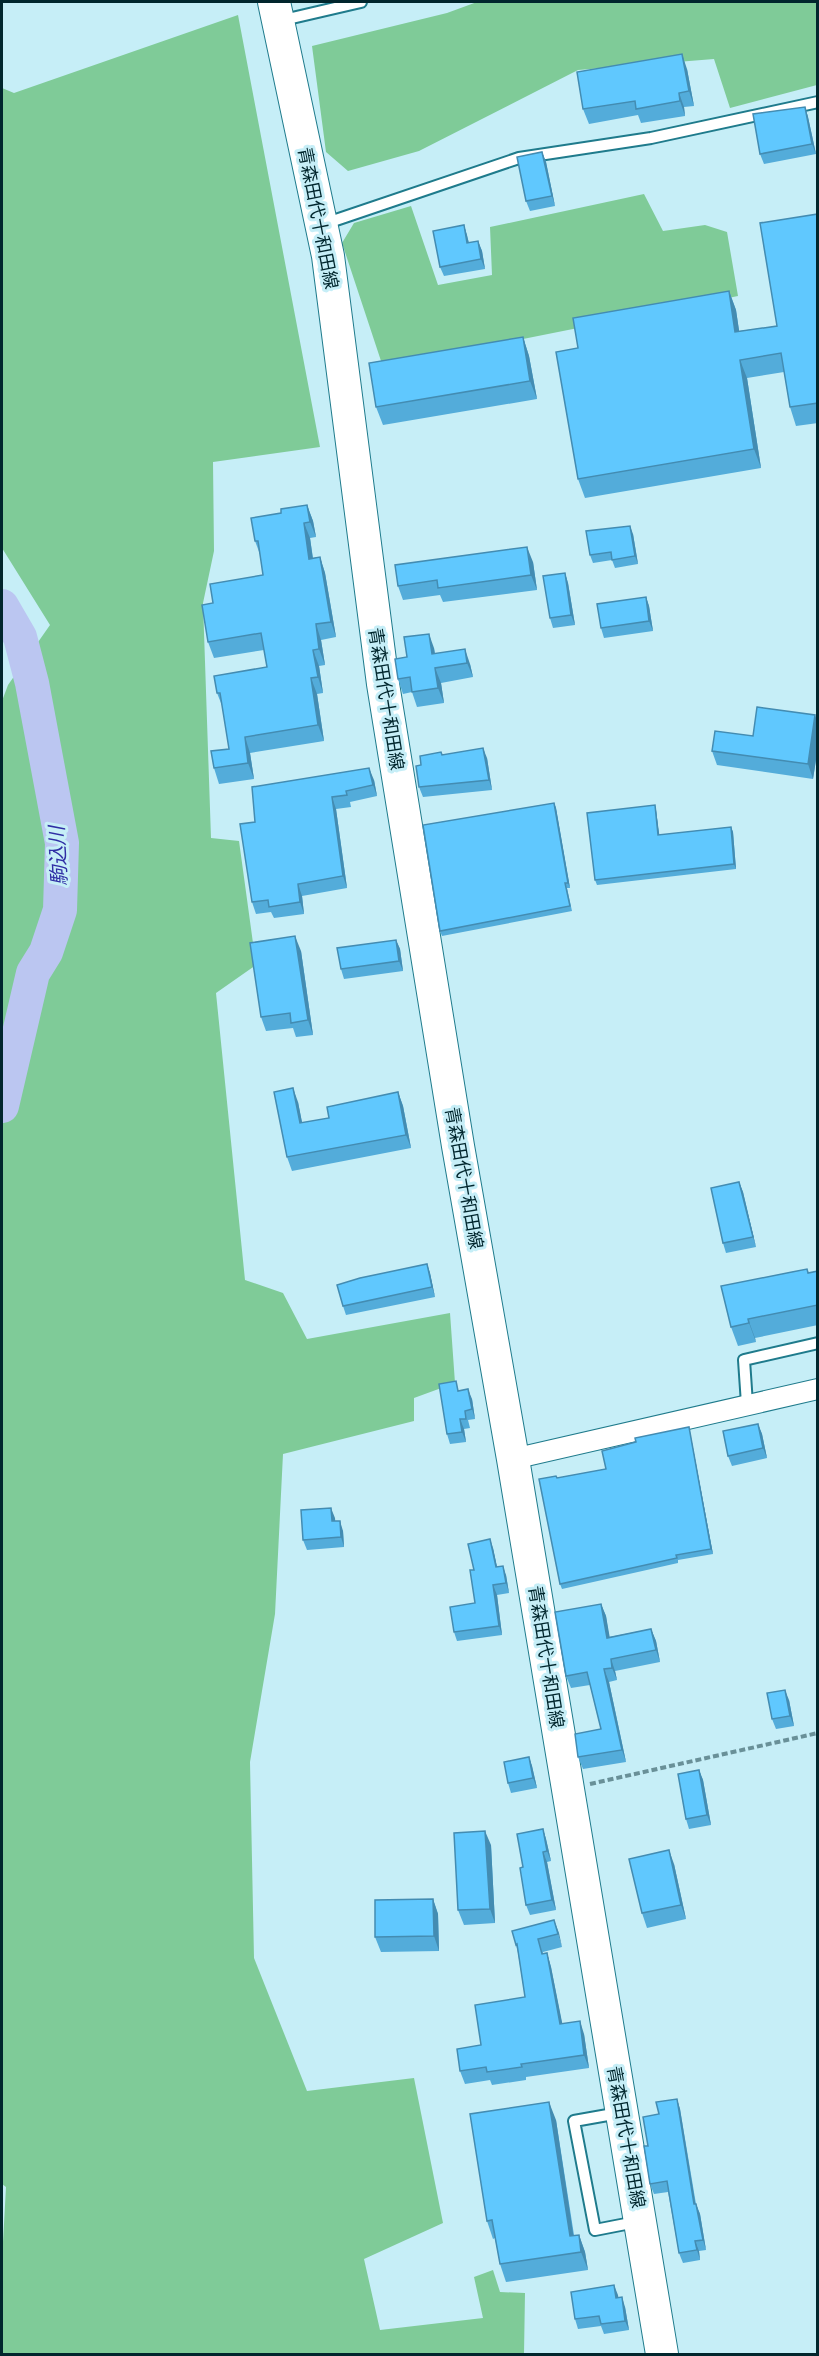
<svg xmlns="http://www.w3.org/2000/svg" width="819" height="2356" font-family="Signika,'Noto Sans JP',sans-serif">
  <rect width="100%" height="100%" fill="#c6eef7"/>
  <path fill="#7fcb98" d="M 477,2 L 817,2 L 817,85 L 730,108 L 714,59 L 578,70 L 419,151 L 348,171 L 326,152 L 312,46 L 447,13 Z
    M 238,15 L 320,447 L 213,462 L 214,551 L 203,603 L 211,838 L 239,841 L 256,965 L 216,993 L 245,1280 L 283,1293 L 307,1339 L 450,1313 L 455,1383 L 414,1398 L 414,1421 L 283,1454 L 275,1614 L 250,1762 L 254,1958 L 307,2091 L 414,2078 L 443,2223 L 364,2259 L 380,2330 L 483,2318 L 474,2277 L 493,2270 L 500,2292 L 525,2293 L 524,2354 L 2,2354 L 2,2260 L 6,2187 L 2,2184 L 2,701 L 8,685 L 50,625 L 2,548 L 2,88 L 14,93 Z
    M 644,194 L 663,231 L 705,225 L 727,232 L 738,296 L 383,367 L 342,243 L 354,223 L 411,206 L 438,285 L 492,275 L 490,227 Z"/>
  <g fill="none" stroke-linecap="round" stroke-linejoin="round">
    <path stroke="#bbc6f1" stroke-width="34" d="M 2,606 L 20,637 L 32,683 L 62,843 L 60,910 L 46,952 L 33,973 L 2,1106"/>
    <g stroke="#1f7b8c" stroke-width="14">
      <path id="lane" d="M 279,21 L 361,2
        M 324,224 L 519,158 L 651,138 L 818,102
        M 747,1404 L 744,1360 L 818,1343
        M 619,2113 L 574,2121 L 595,2230 L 636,2222"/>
    </g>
    <g stroke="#1f7b8c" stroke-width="22">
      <path id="street" d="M 513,1459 L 818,1389"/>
    </g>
    <g stroke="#1f7b8c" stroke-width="34">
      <path id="primary" d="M 274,2 L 328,256 L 383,684 L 458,1146 L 513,1459 L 662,2354"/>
    </g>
    <path stroke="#699098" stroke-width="4" stroke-dasharray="6 3" stroke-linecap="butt" d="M 590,1784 L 818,1733"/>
    <use href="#lane" stroke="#fff" stroke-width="10"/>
    <use href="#street" stroke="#fff" stroke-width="20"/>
    <use href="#primary" stroke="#fff" stroke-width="32"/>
  </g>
  <path fill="#53acda" d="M 687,69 L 694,106 L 684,107 L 685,116 L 641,123 L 638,115 L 589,124 L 583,109 Z
    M 805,107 L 808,117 L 816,154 L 764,164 L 760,154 Z
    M 542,152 L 546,162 L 555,206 L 530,211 L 526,201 Z
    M 818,214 L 818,423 L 796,426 L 790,407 L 784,372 L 747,378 L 761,468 L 585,498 L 578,479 L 578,348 L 729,291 L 736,310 L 739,331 L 777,326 Z
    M 464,225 L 469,243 L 478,241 L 482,251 L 485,269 L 444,276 L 440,267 Z
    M 523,337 L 529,356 L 537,399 L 383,425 L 376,407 Z
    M 307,505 L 313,521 L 316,537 L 310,538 L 313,558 L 320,557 L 325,573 L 336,637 L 321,640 L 325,665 L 319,666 L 323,693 L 317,694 L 324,741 L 250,753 L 254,779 L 219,784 L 214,768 L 229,749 L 223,708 L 217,693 L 267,667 L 264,650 L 214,658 L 208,642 L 213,603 L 263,575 L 261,557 L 255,541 Z
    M 633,534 L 638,564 L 615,568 L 612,560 L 593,563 L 590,555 Z
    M 533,562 L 537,590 L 443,602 L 440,595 L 403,600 L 398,586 Z
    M 565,573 L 568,583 L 575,625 L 553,628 L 550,618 Z
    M 646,597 L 649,606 L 653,631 L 604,638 L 601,628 Z
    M 434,648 L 435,654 L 470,664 L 473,677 L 441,683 L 444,703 L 417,707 L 412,692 L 403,694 L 398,679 L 407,657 Z
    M 818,723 L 818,747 L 813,779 L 717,765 L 712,751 L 753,736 Z
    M 442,755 L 487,758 L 492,790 L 423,797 L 419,787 L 421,765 Z
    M 374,780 L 377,796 L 350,802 L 351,807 L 336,809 L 347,888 L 302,896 L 304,914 L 274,918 L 271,912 L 256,914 L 252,902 L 255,822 Z
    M 554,803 L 556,808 L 570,888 L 567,888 L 572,911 L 442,936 L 440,931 Z
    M 655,805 L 656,810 L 659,835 L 731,827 L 733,832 L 736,869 L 597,885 L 595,880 Z
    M 396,940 L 400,949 L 403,971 L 344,979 L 341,969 Z
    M 301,951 L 313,1035 L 296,1037 L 293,1028 L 266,1031 L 261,1017 Z
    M 398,1092 L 403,1106 L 411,1148 L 292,1171 L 287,1157 L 298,1102 L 302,1123 L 329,1118 Z
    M 739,1182 L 743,1192 L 756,1247 L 726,1253 L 723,1243 Z
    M 427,1264 L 430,1273 L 435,1297 L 346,1315 L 343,1306 Z
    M 807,1269 L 809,1273 L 818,1271 L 818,1325 L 755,1338 L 756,1342 L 738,1346 L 731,1327 Z
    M 460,1390 L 472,1399 L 475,1419 L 468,1420 L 470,1428 L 464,1429 L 466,1442 L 450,1444 L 447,1434 Z
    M 758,1424 L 762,1434 L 767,1458 L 732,1466 L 728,1456 Z
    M 689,1427 L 690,1432 L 713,1554 L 678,1560 L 678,1563 L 562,1589 L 560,1584 L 557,1478 L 606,1469 Z
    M 335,1518 L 335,1521 L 343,1531 L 344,1547 L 307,1550 L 303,1540 Z
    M 493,1548 L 497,1567 L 506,1575 L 509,1593 L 497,1595 L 502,1635 L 457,1641 L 454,1632 L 475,1603 L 474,1570 Z
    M 601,1604 L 606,1616 L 609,1637 L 651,1629 L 656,1641 L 660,1662 L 615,1671 L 617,1680 L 609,1682 L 626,1762 L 583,1769 L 578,1757 L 601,1729 L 590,1685 L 571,1688 L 566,1676 Z
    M 789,1700 L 794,1726 L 776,1729 L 772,1719 Z
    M 529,1757 L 532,1766 L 537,1788 L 511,1793 L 508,1783 Z
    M 699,1770 L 703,1780 L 711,1825 L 689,1829 L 686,1819 Z
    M 543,1829 L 546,1839 L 551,1861 L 547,1862 L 556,1910 L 530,1915 L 526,1905 L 523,1867 Z
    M 491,1845 L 495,1923 L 464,1925 L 458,1910 Z
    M 674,1864 L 686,1919 L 647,1928 L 642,1913 Z
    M 433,1899 L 438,1914 L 439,1951 L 381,1952 L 375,1937 Z
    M 554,1920 L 562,1947 L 543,1952 L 543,1954 L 547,1953 L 551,1967 L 562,2024 L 584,2034 L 589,2068 L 526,2077 L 526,2080 L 492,2085 L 490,2080 L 465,2084 L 460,2071 L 481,2045 L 525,1997 L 518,1953 L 516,1945 Z
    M 677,2099 L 680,2109 L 696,2204 L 700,2214 L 706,2250 L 699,2251 L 700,2260 L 683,2263 L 679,2253 L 668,2192 L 654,2194 L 650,2184 L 648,2146 L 659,2114 Z
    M 556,2120 L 574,2235 L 579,2235 L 585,2252 L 588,2270 L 506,2282 L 500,2264 L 495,2238 L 493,2239 L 487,2221 Z
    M 618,2295 L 618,2298 L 625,2307 L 629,2330 L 604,2334 L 601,2326 L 578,2329 L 575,2319 Z"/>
  <path fill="#438cb2" d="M 682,54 L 687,69 L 694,106 L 689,91 Z
    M 679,93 L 684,107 L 685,116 L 680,101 Z
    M 805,107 L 808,117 L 816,154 L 812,144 Z
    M 542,152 L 546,162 L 555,206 L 552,196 Z
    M 464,225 L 467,235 L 471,253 L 467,243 Z
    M 478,241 L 482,251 L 485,269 L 481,259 Z
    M 729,291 L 736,310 L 742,350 L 735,332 Z
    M 523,337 L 529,356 L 537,399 L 530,381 Z
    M 740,360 L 747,378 L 761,468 L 754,449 Z
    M 307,505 L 313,521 L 316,537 L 310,522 Z
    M 304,523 L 310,538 L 315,575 L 309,559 Z
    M 630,526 L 633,534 L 638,564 L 635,556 Z
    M 527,547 L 533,562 L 537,590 L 531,575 Z
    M 320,557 L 325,573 L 336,637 L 331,622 Z
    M 565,573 L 568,583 L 575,625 L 571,615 Z
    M 646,597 L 649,606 L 653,631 L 649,621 Z
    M 316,624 L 321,640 L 325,665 L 319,649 Z
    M 429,634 L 434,648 L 437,669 L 432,654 Z
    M 465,649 L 470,664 L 473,677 L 467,663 Z
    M 313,650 L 319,666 L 323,693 L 318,677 Z
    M 435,668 L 441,683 L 444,703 L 438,688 Z
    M 311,678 L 317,694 L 324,741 L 318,725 Z
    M 815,715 L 818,723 L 818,747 L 813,779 L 808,764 Z
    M 245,737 L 250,753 L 254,779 L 248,763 Z
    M 483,748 L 487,758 L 492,790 L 489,780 Z
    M 369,768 L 374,780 L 377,796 L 373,785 Z
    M 332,797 L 336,809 L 347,888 L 343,876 Z
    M 554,803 L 556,808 L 570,888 L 568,883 Z
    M 655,805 L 656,810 L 660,840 L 658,835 Z
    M 731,827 L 733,832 L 736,869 L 734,864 Z
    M 298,884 L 302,896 L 304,914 L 300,902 Z
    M 295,936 L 301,951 L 313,1035 L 308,1020 Z
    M 396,940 L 400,949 L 403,971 L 399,961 Z
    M 293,1088 L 298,1102 L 305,1137 L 300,1123 Z
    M 398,1092 L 403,1106 L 411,1148 L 406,1135 Z
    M 739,1182 L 743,1192 L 756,1247 L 753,1237 Z
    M 427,1264 L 430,1273 L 435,1297 L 432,1287 Z
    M 748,1319 L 755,1338 L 756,1342 L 749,1323 Z
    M 468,1389 L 472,1399 L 475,1419 L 472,1409 Z
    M 460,1419 L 464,1429 L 466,1442 L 462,1432 Z
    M 758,1424 L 762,1434 L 767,1458 L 763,1448 Z
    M 689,1427 L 690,1432 L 713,1554 L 711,1549 Z
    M 331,1508 L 335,1518 L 336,1531 L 332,1521 Z
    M 340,1521 L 343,1531 L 344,1547 L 341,1537 Z
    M 490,1539 L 493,1548 L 499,1576 L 496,1567 Z
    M 503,1566 L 506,1575 L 509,1593 L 506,1583 Z
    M 493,1585 L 497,1595 L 502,1635 L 499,1626 Z
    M 601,1604 L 606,1616 L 612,1650 L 607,1638 Z
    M 651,1629 L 656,1641 L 660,1662 L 656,1650 Z
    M 611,1659 L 615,1671 L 617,1680 L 612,1668 Z
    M 604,1669 L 609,1682 L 626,1762 L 622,1750 Z
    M 785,1690 L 789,1700 L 794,1726 L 790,1716 Z
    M 529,1757 L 532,1766 L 537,1788 L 533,1778 Z
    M 699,1770 L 703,1780 L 711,1825 L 707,1815 Z
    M 543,1829 L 546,1839 L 551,1861 L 547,1851 Z
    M 485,1831 L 491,1845 L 495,1923 L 490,1909 Z
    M 669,1850 L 674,1864 L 686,1919 L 681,1905 Z
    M 543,1852 L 547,1862 L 556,1910 L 552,1900 Z
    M 433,1899 L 438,1914 L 439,1951 L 434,1936 Z
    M 554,1920 L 559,1933 L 562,1947 L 558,1934 Z
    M 547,1953 L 551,1967 L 565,2037 L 560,2024 Z
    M 580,2021 L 584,2034 L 589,2068 L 584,2055 Z
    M 677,2099 L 680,2109 L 697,2214 L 694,2204 Z
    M 549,2102 L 556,2120 L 576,2253 L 570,2236 Z
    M 696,2204 L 700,2214 L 706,2250 L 703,2240 Z
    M 579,2235 L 585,2252 L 588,2270 L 581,2252 Z
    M 695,2241 L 699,2251 L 700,2260 L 697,2250 Z
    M 614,2285 L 618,2295 L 620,2308 L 616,2298 Z
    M 622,2297 L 625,2307 L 629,2330 L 625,2321 Z"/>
  <path fill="#60c8fe" stroke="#438cb2" stroke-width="1.5" d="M 682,54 L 689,91 L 679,93 L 680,101 L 636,109 L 635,101 L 583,109 L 577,72 Z
    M 805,107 L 812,144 L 760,154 L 753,114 Z
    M 542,152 L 552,196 L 526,201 L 517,157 Z
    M 818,214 L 818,403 L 790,407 L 781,353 L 740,360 L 754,449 L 578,479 L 556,352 L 578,348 L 573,318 L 729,291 L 735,332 L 777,326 L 760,223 Z
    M 464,225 L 467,243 L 478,241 L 481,259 L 440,267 L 433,231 Z
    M 523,337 L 530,381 L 376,407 L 369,363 Z
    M 307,505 L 310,522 L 304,523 L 309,559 L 320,557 L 331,622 L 316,624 L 319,649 L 313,650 L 318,677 L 311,678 L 318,725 L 245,737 L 248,763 L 214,768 L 211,751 L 229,749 L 220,693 L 217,693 L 214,676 L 267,667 L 261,633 L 208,642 L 202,605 L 213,603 L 210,584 L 263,575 L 258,541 L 255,541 L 251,518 L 281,513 L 281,509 Z
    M 630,526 L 635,556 L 612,560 L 611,552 L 590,555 L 586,531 Z
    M 527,547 L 531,575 L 438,588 L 437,580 L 398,586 L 395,565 Z
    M 565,573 L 571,615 L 550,618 L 543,576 Z
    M 646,597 L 649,621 L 601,628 L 597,604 Z
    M 429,634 L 432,654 L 465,649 L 467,663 L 435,668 L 438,688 L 412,692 L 410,677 L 398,679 L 395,659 L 407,657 L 404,637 Z
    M 757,707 L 815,715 L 808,764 L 712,751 L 715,731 L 753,736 Z
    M 483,748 L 489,780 L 419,787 L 416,766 L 421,765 L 420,756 L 441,752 L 442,755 Z
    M 369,768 L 373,785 L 346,791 L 347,795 L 332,797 L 343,876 L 298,884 L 300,902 L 269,907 L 268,900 L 252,902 L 240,824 L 255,822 L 252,787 Z
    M 554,803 L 568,883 L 565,883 L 570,906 L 440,931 L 423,825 Z
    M 655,805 L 658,835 L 731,827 L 734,864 L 595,880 L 587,813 Z
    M 295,936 L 308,1020 L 291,1023 L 290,1013 L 261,1017 L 250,943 Z
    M 396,940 L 399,961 L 341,969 L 337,948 Z
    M 293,1088 L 300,1123 L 329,1118 L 327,1107 L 398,1092 L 406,1135 L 287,1157 L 274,1092 Z
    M 739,1182 L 753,1237 L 723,1243 L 711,1188 Z
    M 427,1264 L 432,1287 L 343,1306 L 337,1285 L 360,1278 Z
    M 807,1269 L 808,1273 L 818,1271 L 818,1305 L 748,1319 L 749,1323 L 731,1327 L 721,1286 Z
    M 456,1381 L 458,1391 L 468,1389 L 472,1409 L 465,1411 L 466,1419 L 460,1419 L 462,1432 L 447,1434 L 439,1384 Z
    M 758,1424 L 763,1448 L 728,1456 L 723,1431 Z
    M 689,1427 L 711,1549 L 676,1555 L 677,1558 L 560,1584 L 539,1479 L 556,1476 L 557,1478 L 606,1469 L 602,1451 L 636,1442 L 635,1438 Z
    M 331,1508 L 332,1521 L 340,1521 L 341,1537 L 303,1540 L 301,1510 Z
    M 490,1539 L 496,1567 L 503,1566 L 506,1583 L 493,1585 L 499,1626 L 454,1632 L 450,1607 L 475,1603 L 470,1570 L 474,1570 L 468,1544 Z
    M 601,1604 L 607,1638 L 651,1629 L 656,1650 L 611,1659 L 612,1668 L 604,1669 L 622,1750 L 578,1757 L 575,1734 L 601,1729 L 587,1672 L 566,1676 L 555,1612 Z
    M 785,1690 L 790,1716 L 772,1719 L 767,1693 Z
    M 529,1757 L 533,1778 L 508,1783 L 504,1762 Z
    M 699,1770 L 707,1815 L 686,1819 L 678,1774 Z
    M 543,1829 L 547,1851 L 543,1852 L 552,1900 L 526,1905 L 520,1868 L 523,1867 L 517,1834 Z
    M 485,1831 L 490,1909 L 458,1910 L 454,1833 Z
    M 669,1850 L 681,1905 L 642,1913 L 629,1859 Z
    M 433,1899 L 434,1936 L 375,1937 L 375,1900 Z
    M 554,1920 L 558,1934 L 538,1939 L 542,1954 L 547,1953 L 560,2024 L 580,2021 L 584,2055 L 521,2064 L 522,2067 L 487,2072 L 486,2067 L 460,2071 L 457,2049 L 481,2045 L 475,2005 L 525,1997 L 517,1944 L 516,1945 L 512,1931 Z
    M 677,2099 L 694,2204 L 696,2204 L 703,2240 L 695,2241 L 697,2250 L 679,2253 L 667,2181 L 650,2184 L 644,2146 L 648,2146 L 643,2117 L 659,2114 L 656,2102 Z
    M 549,2102 L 570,2236 L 579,2235 L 581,2252 L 500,2264 L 492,2220 L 487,2221 L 470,2114 Z
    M 614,2285 L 616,2298 L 622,2297 L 625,2321 L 601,2324 L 599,2316 L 575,2319 L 571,2292 Z"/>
  <g text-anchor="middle" stroke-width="6" stroke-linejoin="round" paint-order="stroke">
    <g font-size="18" fill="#01262d" stroke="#c6eef7">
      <text transform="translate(318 218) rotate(79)" y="6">青森田代十和田線</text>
      <text transform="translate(386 699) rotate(81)" y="6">青森田代十和田線</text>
      <text transform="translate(464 1178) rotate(80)" y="6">青森田代十和田線</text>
      <text transform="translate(546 1657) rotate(81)" y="6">青森田代十和田線</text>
      <text transform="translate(626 2137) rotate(80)" y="6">青森田代十和田線</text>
    </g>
    <g font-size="20" font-style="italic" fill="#2f2ea5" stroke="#c6eef7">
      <text transform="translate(58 856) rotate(-93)" y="7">駒込川</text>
    </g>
  </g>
  <rect width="819" height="2356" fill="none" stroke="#01262d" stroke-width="6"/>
</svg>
